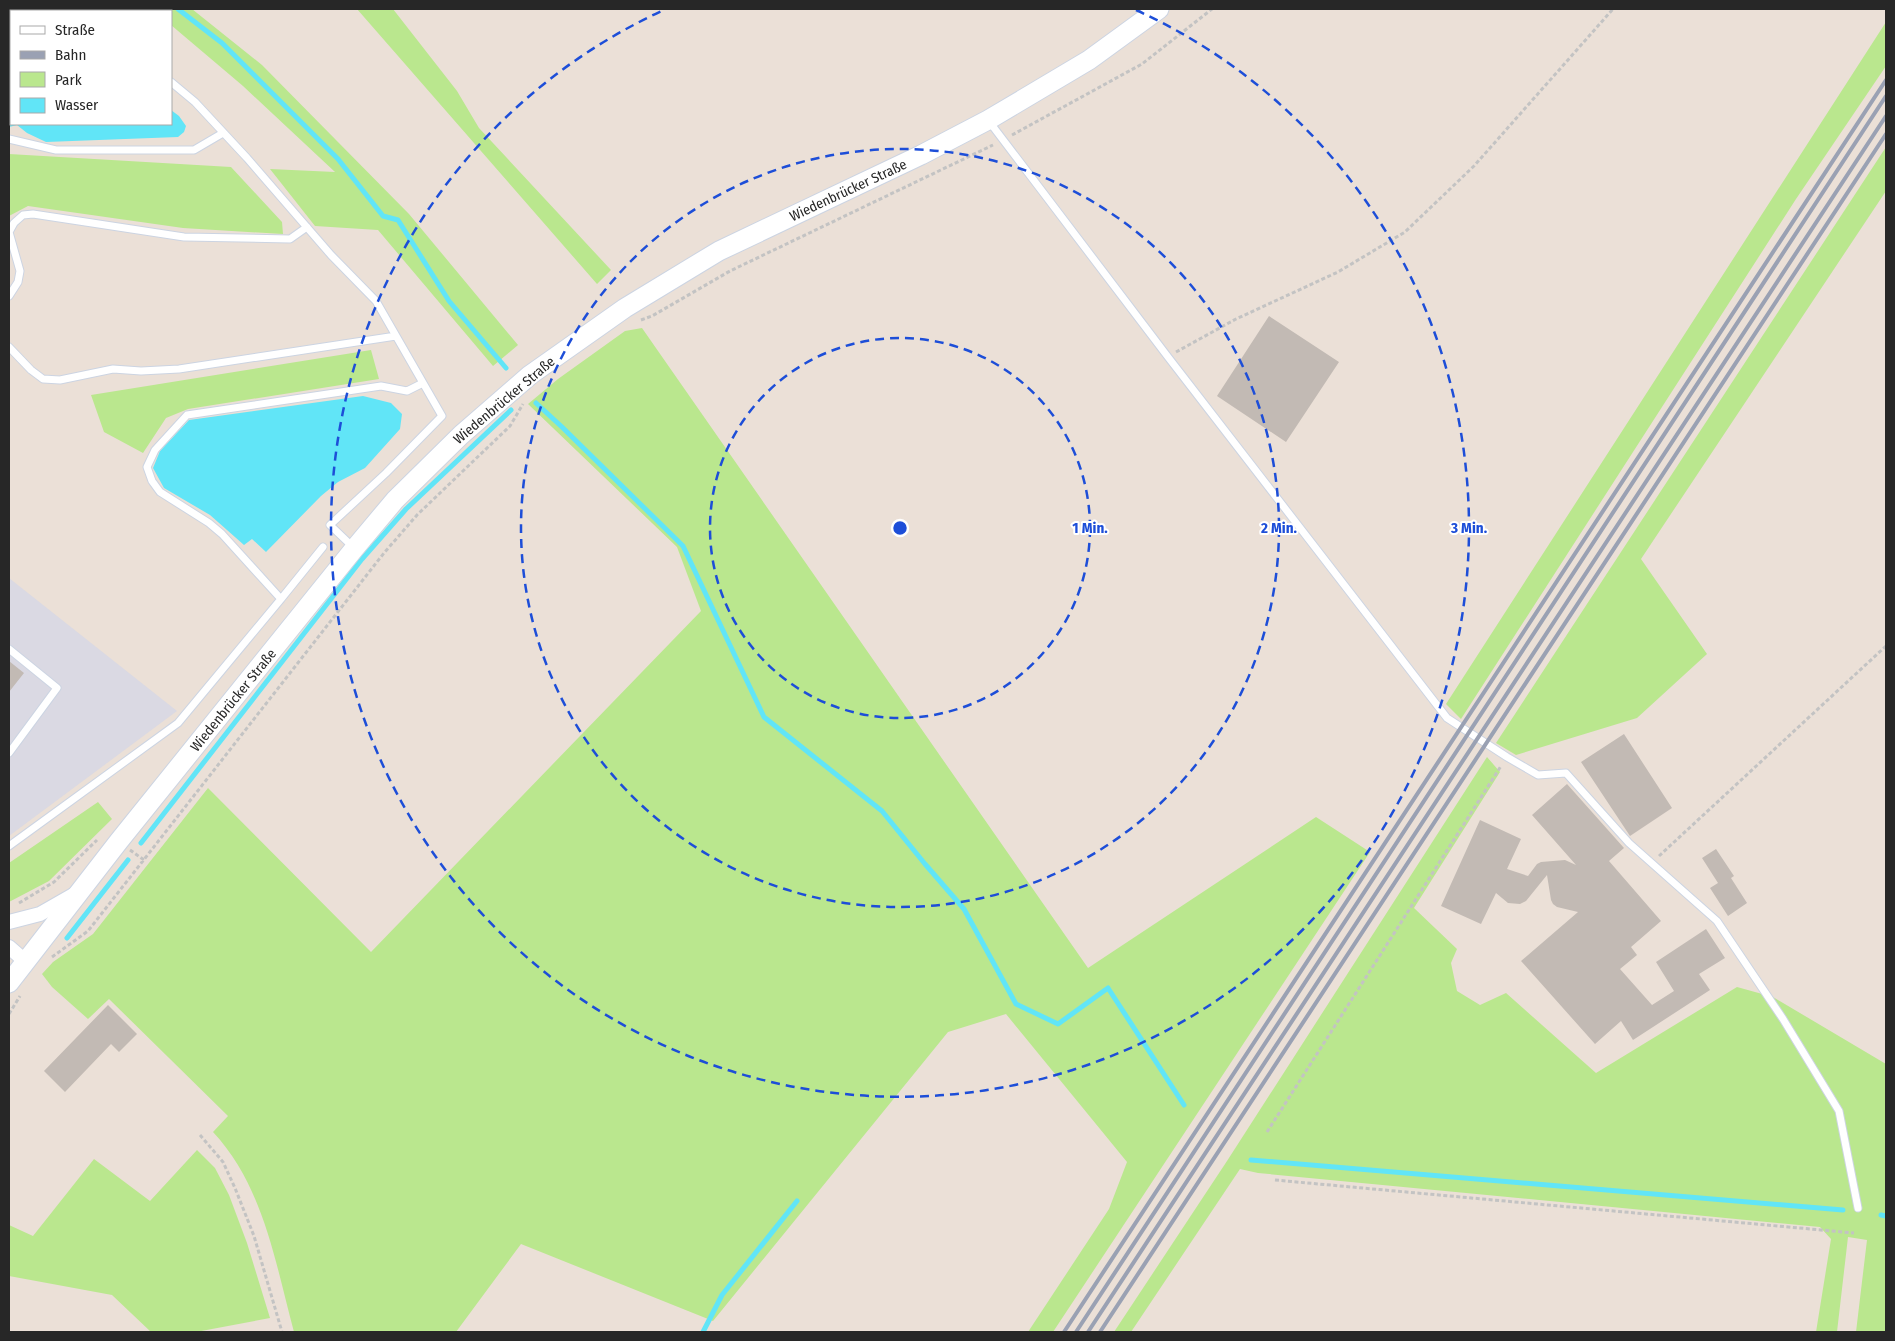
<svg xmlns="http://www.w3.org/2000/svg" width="1895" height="1341" font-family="'Fira Sans Condensed',sans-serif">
  <rect width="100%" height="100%" fill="#ebe0d7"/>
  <path fill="#dad9e3" d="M 9,578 L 177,711 L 9,836 Z"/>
  <path fill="#bae78e" d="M 152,9 L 192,9 L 262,65 L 409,214 L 518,345 L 493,366 L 378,230 L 315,226 L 270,169 L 335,172 L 243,86 L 171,25 L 171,11 L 155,11 Z
    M 357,9 L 393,9 L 457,91 L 479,128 L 611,270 L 597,284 Z
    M 1886,22 L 1886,66 L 1796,199 L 1461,719 L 1446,704 Z
    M 1886,147 L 1886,191 L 1641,559 L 1707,654 L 1637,718 L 1516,755 L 1496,743 Z
    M 9,154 L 231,167 L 282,222 L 283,234 L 183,228 L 28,206 L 9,216 Z
    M 642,328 L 1088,968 L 1316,817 L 1370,852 L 1053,1332 L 1028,1332 L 1109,1209 L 1127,1162 L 1006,1014 L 948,1032 L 713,1321 L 521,1244 L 456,1332 L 294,1332 C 275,1262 264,1187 213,1132 L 228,1116 L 109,999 L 88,1019 L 52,987 L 42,974 L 53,962 L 93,934 L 208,788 L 371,952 L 701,611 L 677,547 L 528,404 L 558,379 L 625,331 Z
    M 371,350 L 379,379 L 188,409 L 166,418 L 143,453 L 104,432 L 91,395 Z
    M 1487,757 L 1500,772 L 1414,908 L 1457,949 L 1451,963 L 1457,991 L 1480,1005 L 1506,993 L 1596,1073 L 1737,987 L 1773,997 L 1886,1064 L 1886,1332 L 1856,1332 L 1867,1240 L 1848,1237 L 1837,1332 L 1816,1332 L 1831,1239 L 1820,1227 L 1258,1173 L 1240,1169 L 1131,1332 L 1114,1332 L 1227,1161 Z
    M 98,802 L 112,819 L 49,881 L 9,902 L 9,863 Z
    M 197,1150 L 215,1168 L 229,1195 L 247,1243 L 270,1318 L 196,1332 L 151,1332 L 112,1295 L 9,1276 L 9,1225 L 33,1236 L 94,1159 L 150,1201 Z"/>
  <path fill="#61e5f7" d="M 9,9 L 39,9 L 42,11 L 11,11 L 11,124 L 171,124 L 171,110 L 179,116 L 186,126 L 184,132 L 178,137 L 46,142 L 27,133 L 17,125 L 9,127 Z
    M 363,396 L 391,403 L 402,414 L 400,429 L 365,468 L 338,482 L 321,496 L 266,552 L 252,539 L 244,545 L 210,515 L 164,488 L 153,468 L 160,451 L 189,420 Z"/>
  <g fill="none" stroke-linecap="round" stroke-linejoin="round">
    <path stroke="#61e5f7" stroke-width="5" d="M 178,9 L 222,43 L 338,159 L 383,216 L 398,220 L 449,301 L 506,368
      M 536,403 L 562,427 L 683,546 L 764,717 L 882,811 L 925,864 L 964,909 L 1016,1004 L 1058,1024 L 1108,988 L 1184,1105
      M 141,843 L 362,559 L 406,509 L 511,410
      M 67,938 L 128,860
      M 1251,1160 L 1843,1210
      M 1881,1215 L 1886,1216
      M 703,1332 L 722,1295 L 797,1201"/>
  </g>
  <path fill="#c2bab4" d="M 1269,316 L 1339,362 L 1286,442 L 1217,396 Z
    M 9,661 L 24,673 L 9,692 Z
    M 1624,734 L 1672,808 L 1630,836 L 1581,762 Z
    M 1567,784 L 1624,848 L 1609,861 L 1661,921 L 1631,947 L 1637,955 L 1620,969 L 1652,1005 L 1674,991 L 1656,962 L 1706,929 L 1725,958 L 1699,974 L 1710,990 L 1633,1040 L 1621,1021 L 1595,1044 L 1521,961 L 1578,912 L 1557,907 L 1553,904 L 1551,900 L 1547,875 L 1526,901 L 1520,904 L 1508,903 L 1496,893 L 1481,924 L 1441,906 L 1480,820 L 1521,839 L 1507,869 L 1528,876 L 1537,864 L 1541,862 L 1565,860 L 1576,865 L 1532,815 Z
    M 1716,849 L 1734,876 L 1731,878 L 1747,903 L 1728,916 L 1710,888 L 1718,883 L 1702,858 Z
    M 108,1005 L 137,1034 L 119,1052 L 111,1044 L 65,1092 L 44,1071 Z"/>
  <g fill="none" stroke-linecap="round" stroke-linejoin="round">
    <g stroke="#ccd4e2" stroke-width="9">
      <path id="lane" d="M 73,9 L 75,11
        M 171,82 L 195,102 L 247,158 L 331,255 L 376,301 L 442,416 L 386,473 L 330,525 L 354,548
        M 988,120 L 1168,357 L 1447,718 L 1507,757 L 1538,775 L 1566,773 L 1629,843 L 1717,921 L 1783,1019 L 1839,1111 L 1858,1208
        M 9,139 L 56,150 L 194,150 L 223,133
        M 9,296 L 18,282 L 20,271 L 9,232 L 14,223 L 23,215 L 33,214 L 184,237 L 290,239 L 307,227
        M 9,347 L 31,370 L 43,379 L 60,380 L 113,369 L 141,371 L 179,369 L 396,336
        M 323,547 L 281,599 L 222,534 L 209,523 L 160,492 L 152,481 L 147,467 L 155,450 L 187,415 L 381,386 L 407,391 L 423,383
        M 9,649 L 57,688 L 9,753
        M 9,846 L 178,723 L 281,599"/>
    </g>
    <g stroke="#ccd4e2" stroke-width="16">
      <path id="street" d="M 9,922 L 40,914 L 75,894
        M 9,947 L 25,961"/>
    </g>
    <g stroke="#ccd4e2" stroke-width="21">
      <path id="secondary" d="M 9,983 L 119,841 L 354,549 L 395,500 L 461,435 L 530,375 L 625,308 L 719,251 L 921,155 L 988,120 L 1089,60 L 1159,9"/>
    </g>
    <path stroke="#c3c3c3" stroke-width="3" stroke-dasharray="4 2.5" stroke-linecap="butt" d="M 1012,135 L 1142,64 L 1212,9
      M 641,320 L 652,316 L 730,271 L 993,145
      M 1176,352 L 1236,319 L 1338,272 L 1405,232 L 1474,166 L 1613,9
      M 130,850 L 144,860
      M 1659,856 L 1886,646
      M 19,903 L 54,882 L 97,840
      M 52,957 L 88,931 L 384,553 L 417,515 L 510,426 L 523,404
      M 9,1014 L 20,996
      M 1267,1132 L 1501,766
      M 200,1135 L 223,1162 L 235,1188 L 254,1236 L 282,1332
      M 1275,1180 L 1854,1233"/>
    <use href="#lane" stroke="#fff" stroke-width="7"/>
    <use href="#street" stroke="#fff" stroke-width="14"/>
    <use href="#secondary" stroke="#fff" stroke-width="19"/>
    <path stroke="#9aa1b3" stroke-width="4" d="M 1064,1332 L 1886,80
      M 1076,1332 L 1886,96
      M 1088,1332 L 1886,116
      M 1100,1332 L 1886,134"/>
  </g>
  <g fill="none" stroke="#1d4ed8" stroke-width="2.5" stroke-dasharray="9 6">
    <circle cx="900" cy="528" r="190"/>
    <circle cx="900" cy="528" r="379"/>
    <path d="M1136 10A569 569 0 1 1 664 10"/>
  </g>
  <g text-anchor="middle" stroke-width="4" stroke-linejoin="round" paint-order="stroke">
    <g font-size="14" fill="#272727" stroke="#fff">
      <text transform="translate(848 190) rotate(-25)" y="5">Wiedenbrücker Straße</text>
      <text transform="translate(504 400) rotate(-40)" y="5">Wiedenbrücker Straße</text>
      <text transform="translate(233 700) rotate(-51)" y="5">Wiedenbrücker Straße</text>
    </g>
  </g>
  <circle cx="900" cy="528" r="8" fill="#1d4ed8" stroke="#fff" stroke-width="2.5"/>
  <g font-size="15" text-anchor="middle" font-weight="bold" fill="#1d4ed8" stroke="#fff" stroke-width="4" stroke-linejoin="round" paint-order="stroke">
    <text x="1090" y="533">1 Min.</text>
    <text x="1279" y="533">2 Min.</text>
    <text x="1469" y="533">3 Min.</text>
  </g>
  <rect width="1895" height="1341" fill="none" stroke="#272727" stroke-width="20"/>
  <rect x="10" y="10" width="162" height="115" fill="#ffffff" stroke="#a9a9a9"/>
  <rect x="20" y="26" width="25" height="8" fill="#ffffff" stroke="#a9a9a9"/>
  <text x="55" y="35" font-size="15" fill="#272727">Straße</text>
  <rect x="20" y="51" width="25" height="8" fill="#9aa1b3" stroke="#a9a9a9"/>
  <text x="55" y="60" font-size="15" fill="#272727">Bahn</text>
  <rect x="20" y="72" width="25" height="15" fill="#bae78e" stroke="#a9a9a9"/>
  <text x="55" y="85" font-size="15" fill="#272727">Park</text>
  <rect x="20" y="98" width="25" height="15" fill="#61e5f7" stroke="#a9a9a9"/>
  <text x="55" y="110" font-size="15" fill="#272727">Wasser</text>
</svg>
